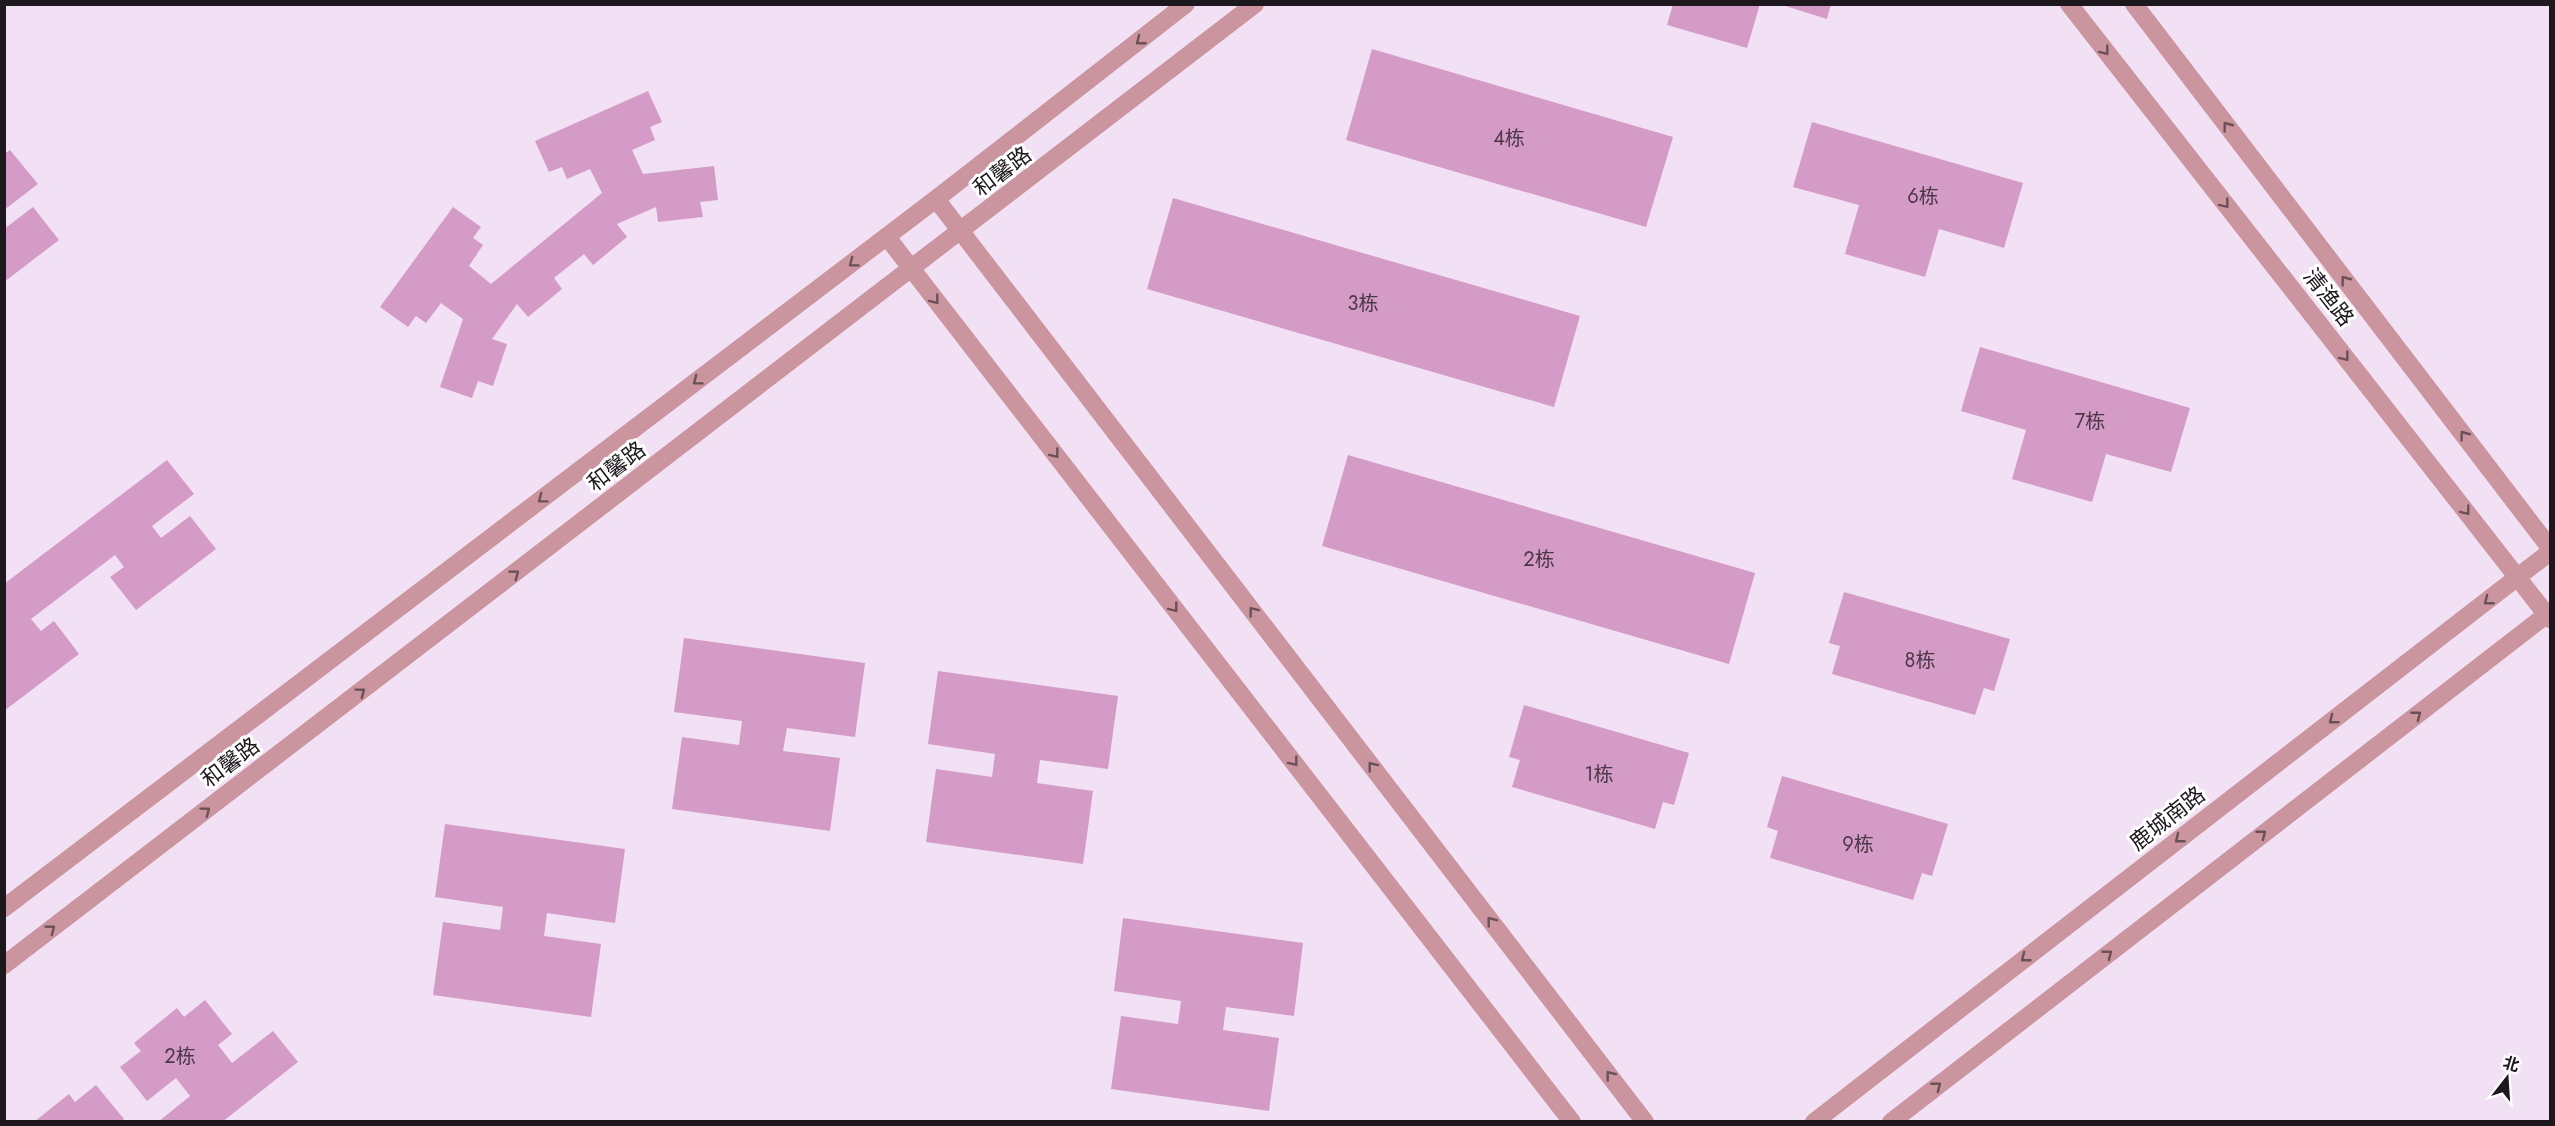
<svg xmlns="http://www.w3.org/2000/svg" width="2555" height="1126" font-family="Jost,'Noto Sans SC',sans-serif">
  <rect width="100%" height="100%" fill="#f2e0f4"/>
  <path fill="#d49bc7" d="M 1673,4 L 1760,4 L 1747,48 L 1667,25 Z
    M 1779,4 L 1831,4 L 1827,19 Z
    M 1372,49 L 1673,137 L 1646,227 L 1346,140 Z
    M 648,91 L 662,122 L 650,127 L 655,140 L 632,150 L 643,174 L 714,166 L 718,200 L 700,202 L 703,217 L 658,222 L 656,207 L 617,224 L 627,237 L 593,265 L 584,254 L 554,278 L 562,289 L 528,317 L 517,304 L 492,339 L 507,344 L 493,386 L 478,381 L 472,398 L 440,387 L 463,319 L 441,303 L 426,323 L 416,316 L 408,327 L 380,307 L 453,207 L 481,227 L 473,238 L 483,245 L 469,266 L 491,284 L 602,193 L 590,169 L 567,179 L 562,167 L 549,172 L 535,141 Z
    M 1812,122 L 2023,183 L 2004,248 L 1939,229 L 1925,277 L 1845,254 L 1859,205 L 1793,187 Z
    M 10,150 L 38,184 L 4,210 L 4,154 Z
    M 1173,198 L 1580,316 L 1554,407 L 1147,289 Z
    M 33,207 L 59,240 L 4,282 L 4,229 Z
    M 1980,347 L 2190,408 L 2171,472 L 2106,454 L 2092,502 L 2012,479 L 2026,430 L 1961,411 Z
    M 1348,455 L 1755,573 L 1729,664 L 1322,546 Z
    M 167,460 L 194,494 L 152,526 L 161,538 L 190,516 L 216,549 L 136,610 L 110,577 L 124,567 L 115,555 L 31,619 L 41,631 L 54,621 L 79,654 L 4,711 L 4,584 Z
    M 1844,592 L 2010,639 L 1994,691 L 1984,688 L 1975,715 L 1832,674 L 1840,646 L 1829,643 Z
    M 684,638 L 865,663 L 855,737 L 787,728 L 783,751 L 840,758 L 830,831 L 672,809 L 682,737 L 739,745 L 742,721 L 674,712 Z
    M 938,671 L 1118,696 L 1108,769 L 1040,760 L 1037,783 L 1093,791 L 1083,864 L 926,842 L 936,769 L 992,777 L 995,754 L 928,744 Z
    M 1524,705 L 1689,753 L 1674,805 L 1663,802 L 1655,829 L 1512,787 L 1520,760 L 1509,757 Z
    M 1782,776 L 1948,824 L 1932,876 L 1922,873 L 1913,900 L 1770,858 L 1778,831 L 1767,827 Z
    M 445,824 L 625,849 L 615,923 L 547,913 L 544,936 L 601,944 L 591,1017 L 433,995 L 443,922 L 500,930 L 503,907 L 435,897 Z
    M 1123,918 L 1303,943 L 1294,1016 L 1226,1007 L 1223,1030 L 1279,1038 L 1269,1111 L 1111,1089 L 1121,1016 L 1178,1024 L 1181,1001 L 1114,991 Z
    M 205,1000 L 232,1034 L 218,1045 L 232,1063 L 273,1031 L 298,1062 L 222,1122 L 158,1122 L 190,1096 L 176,1078 L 147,1101 L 120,1067 L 141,1051 L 134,1043 L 177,1008 L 184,1017 Z
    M 96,1085 L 124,1119 L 121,1122 L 34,1122 L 69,1094 L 75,1102 Z"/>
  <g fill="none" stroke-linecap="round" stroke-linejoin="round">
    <path stroke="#cb959f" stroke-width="18" d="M 2069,4 L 2550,619
      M 2134,4 L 2550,548
      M 936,199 L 1645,1122
      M 887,237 L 1572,1122
      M 4,908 L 936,199 L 1186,4
      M 4,965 L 1255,4
      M 1814,1122 L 2550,552
      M 1891,1122 L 2550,612"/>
  </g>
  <defs><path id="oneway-chevron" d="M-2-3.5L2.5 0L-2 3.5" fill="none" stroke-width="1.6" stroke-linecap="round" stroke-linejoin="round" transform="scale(1.5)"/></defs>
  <g stroke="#6b5058">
    <use href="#oneway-chevron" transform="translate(1140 41) rotate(142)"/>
    <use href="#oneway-chevron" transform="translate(2105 51) rotate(52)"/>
    <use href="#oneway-chevron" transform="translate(2227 126) rotate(-127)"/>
    <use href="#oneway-chevron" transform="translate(2225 204) rotate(52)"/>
    <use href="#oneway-chevron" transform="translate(853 263) rotate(143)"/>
    <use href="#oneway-chevron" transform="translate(2345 280) rotate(-127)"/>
    <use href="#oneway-chevron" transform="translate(935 300) rotate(52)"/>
    <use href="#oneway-chevron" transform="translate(2345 357) rotate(52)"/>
    <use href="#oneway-chevron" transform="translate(697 381) rotate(143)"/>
    <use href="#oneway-chevron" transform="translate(2464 435) rotate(-127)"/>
    <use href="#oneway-chevron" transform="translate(1055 454) rotate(52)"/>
    <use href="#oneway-chevron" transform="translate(542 499) rotate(143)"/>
    <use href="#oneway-chevron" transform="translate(2466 511) rotate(52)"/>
    <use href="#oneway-chevron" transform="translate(515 574) rotate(-37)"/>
    <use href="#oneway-chevron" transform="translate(2488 601) rotate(142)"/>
    <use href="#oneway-chevron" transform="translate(1174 608) rotate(52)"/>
    <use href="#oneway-chevron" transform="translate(1253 611) rotate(-128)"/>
    <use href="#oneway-chevron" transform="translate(361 692) rotate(-37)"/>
    <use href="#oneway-chevron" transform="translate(2417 715) rotate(-38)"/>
    <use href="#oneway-chevron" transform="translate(2333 720) rotate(142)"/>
    <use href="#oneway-chevron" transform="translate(1294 762) rotate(52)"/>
    <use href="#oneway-chevron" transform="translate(1372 766) rotate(-128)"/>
    <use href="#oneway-chevron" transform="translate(206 811) rotate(-37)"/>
    <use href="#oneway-chevron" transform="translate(2262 834) rotate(-38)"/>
    <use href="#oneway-chevron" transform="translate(2179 839) rotate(142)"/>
    <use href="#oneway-chevron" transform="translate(1491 921) rotate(-128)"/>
    <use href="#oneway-chevron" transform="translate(51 929) rotate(-37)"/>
    <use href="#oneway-chevron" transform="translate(2108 954) rotate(-38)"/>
    <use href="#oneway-chevron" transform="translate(2025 958) rotate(142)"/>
    <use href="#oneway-chevron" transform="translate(1610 1075) rotate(-128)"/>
    <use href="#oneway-chevron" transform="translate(1937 1086) rotate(-38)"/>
  </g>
  <g text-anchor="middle" stroke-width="6" stroke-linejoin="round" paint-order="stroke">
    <g font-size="20" fill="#4b3848">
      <text x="1509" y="145">4栋</text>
      <text x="1923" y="203">6栋</text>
      <text x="1363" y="310">3栋</text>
      <text x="2090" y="428">7栋</text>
      <text x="1539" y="566">2栋</text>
      <text x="1920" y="667">8栋</text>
      <text x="1599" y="781">1栋</text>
      <text x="1858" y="851">9栋</text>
      <text x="180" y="1063">2栋</text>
    </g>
    <g font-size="22" fill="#1d171e" stroke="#fff">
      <text transform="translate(1002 171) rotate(-37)" y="8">和馨路</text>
      <text transform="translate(2329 297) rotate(52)" y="8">清渔路</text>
      <text transform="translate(616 466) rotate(-37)" y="8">和馨路</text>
      <text transform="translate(230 762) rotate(-37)" y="8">和馨路</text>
      <text transform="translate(2167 818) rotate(-38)" y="8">鹿城南路</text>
    </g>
  </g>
  <rect width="2555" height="1126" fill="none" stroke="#1d171e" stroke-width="12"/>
  <g transform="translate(2507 1078) rotate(17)" stroke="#ffffff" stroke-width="4.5" paint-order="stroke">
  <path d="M0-4.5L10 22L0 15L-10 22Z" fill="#1d171e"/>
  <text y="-9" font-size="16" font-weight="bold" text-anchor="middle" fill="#1d171e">北</text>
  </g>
</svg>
